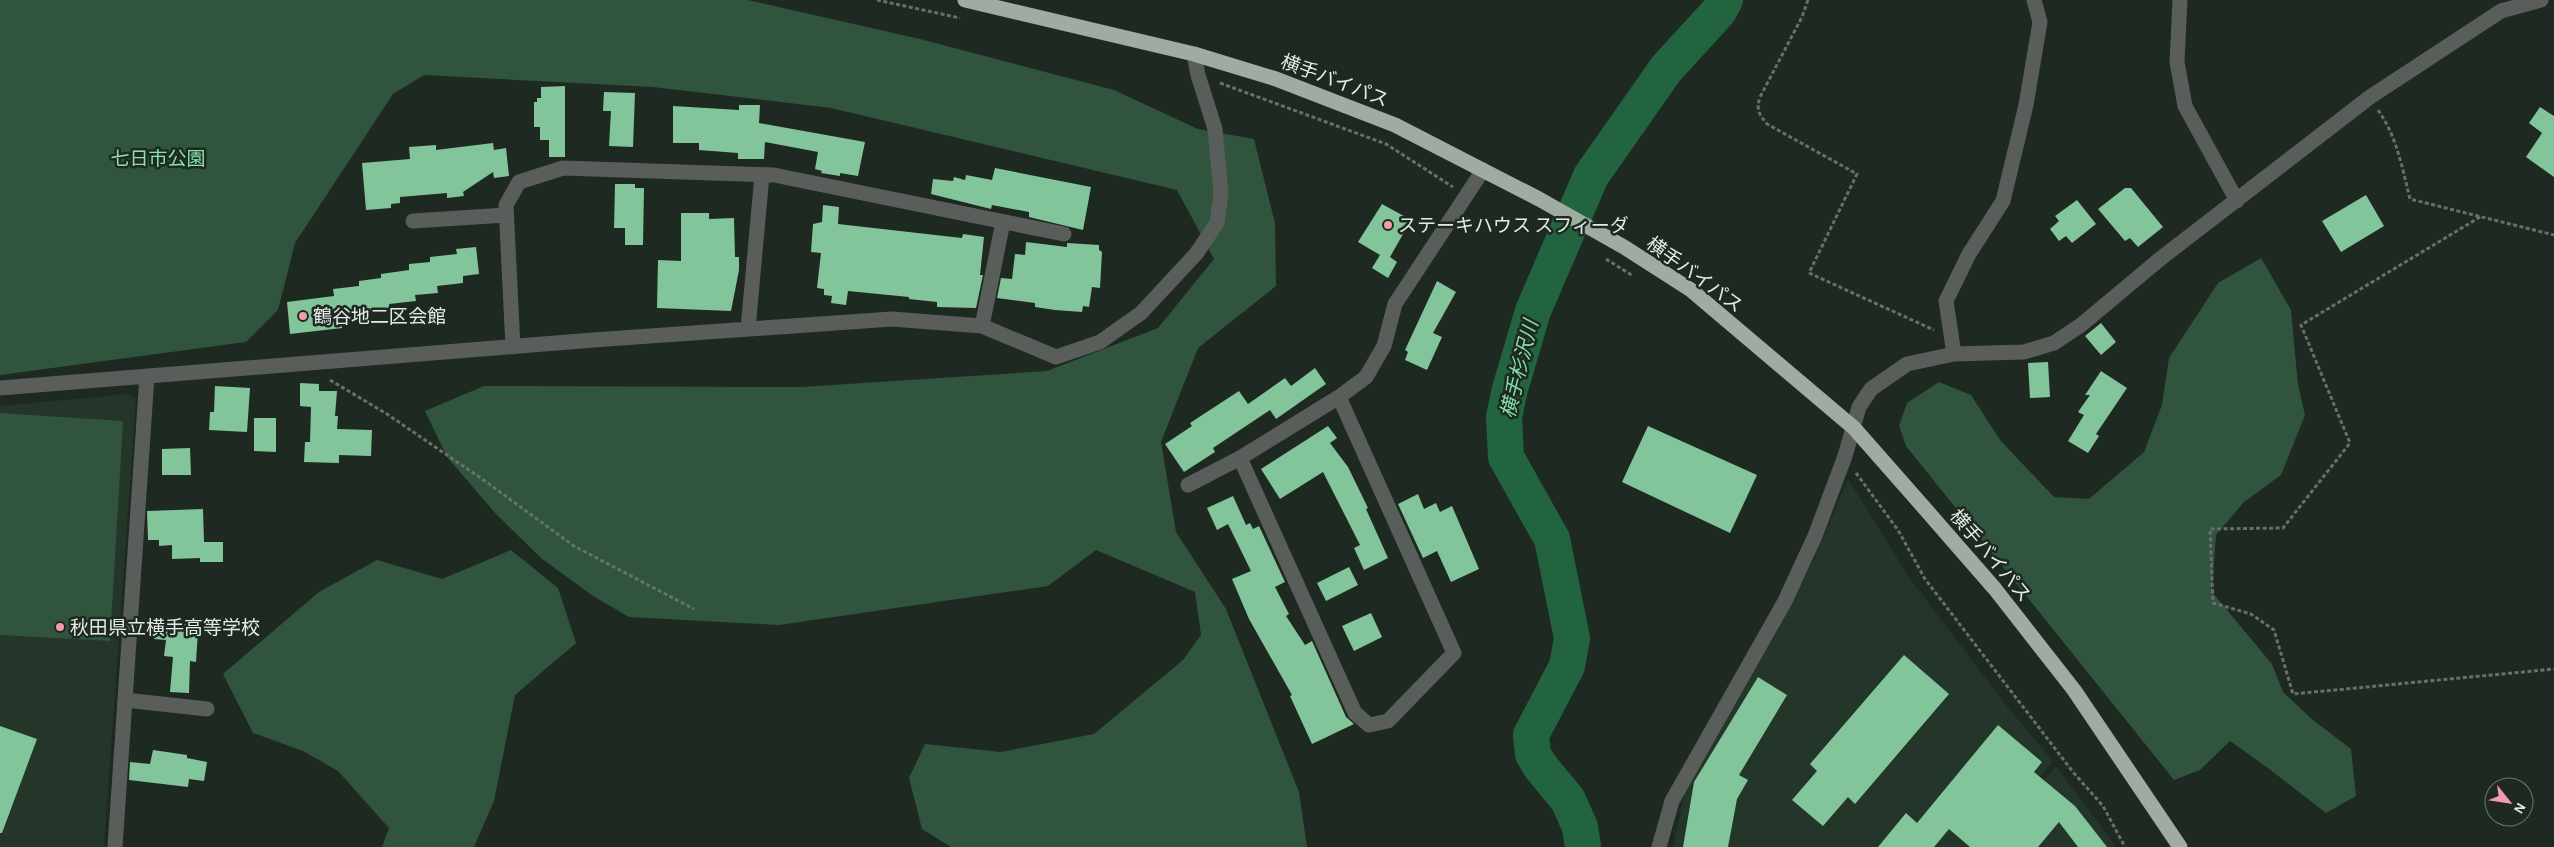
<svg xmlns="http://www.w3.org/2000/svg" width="2554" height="847" font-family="'Alegreya Sans','Noto Sans JP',sans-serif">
  <rect width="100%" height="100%" fill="#1e2922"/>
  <path fill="#24352a" d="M 128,394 L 136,399 L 104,847 L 0,847 L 0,406 Z
    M 1848,479 L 1909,577 L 2005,704 L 2053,761 L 1983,847 L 1673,847 L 1685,791 L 1759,662 L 1815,557 Z
    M 2056,766 L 2116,847 L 1988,847 Z"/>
  <path fill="#30543d" d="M 0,0 L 748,0 L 920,39 L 1114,90 L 1198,129 L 1254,139 L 1275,223 L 1276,286 L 1198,348 L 1161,442 L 1176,532 L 1226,609 L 1299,792 L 1307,847 L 951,847 L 922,829 L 909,778 L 925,744 L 1001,752 L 1094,734 L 1183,660 L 1201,635 L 1195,592 L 1096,550 L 1048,586 L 779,625 L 629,617 L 593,596 L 541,558 L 496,514 L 447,457 L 425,411 L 484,386 L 801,387 L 1047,371 L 1158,328 L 1214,259 L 1177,190 L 831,108 L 653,87 L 424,75 L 393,94 L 295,243 L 278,310 L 246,342 L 0,375 Z
    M 2261,258 L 2291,310 L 2298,385 L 2305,415 L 2281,475 L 2244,502 L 2216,535 L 2212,592 L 2272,664 L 2283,692 L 2313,720 L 2351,749 L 2356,796 L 2326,813 L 2268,768 L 2230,741 L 2200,770 L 2174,780 L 1906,446 L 1899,426 L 1907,403 L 1939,382 L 1971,395 L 2000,440 L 2054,497 L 2089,499 L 2144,452 L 2162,405 L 2169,358 L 2218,283 Z
    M 0,413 L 123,421 L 110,641 L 0,635 Z
    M 511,550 L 558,588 L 576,643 L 515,695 L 494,801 L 474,847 L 382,847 L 389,828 L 338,771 L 303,751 L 253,733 L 223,674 L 319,592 L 377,560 L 442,579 Z"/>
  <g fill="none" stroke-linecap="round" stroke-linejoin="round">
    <path stroke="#22643f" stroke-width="36" d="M 1583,847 L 1580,827 L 1568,800 L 1540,766 L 1533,754 L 1531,735 L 1567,666 L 1572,638 L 1552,539 L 1506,457 L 1504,417 L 1510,389 L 1533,311 L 1591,176 L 1666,69 L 1719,11 L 1725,0"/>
  </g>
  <path fill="#83c59a" d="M 565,86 L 565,157 L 549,157 L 549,140 L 540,140 L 540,127 L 534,127 L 534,102 L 537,102 L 537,98 L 541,98 L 541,87 Z
    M 604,92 L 635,93 L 633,147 L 609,146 L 611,111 L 603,111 Z
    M 739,105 L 760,105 L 759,123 L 865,142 L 858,176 L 840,173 L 840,176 L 821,173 L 822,171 L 815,169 L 818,152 L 765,142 L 764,159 L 738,159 L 738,153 L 699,150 L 699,143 L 673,143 L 673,106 L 739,110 Z
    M 2540,107 L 2554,116 L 2554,177 L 2526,157 L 2542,133 L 2529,123 Z
    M 493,143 L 494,150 L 506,148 L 509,176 L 494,178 L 493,172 L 463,192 L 464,196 L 447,198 L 447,193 L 400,197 L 400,203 L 391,204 L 391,208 L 366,210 L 362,163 L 410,159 L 409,147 L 436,145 L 436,150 Z
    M 995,168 L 1091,187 L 1083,230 L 1029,217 L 1029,212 L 992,205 L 991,209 L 931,194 L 933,179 L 953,181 L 954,177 L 965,180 L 966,175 L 992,180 Z
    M 615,184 L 635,184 L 635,188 L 644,188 L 643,245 L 625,245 L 625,228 L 614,228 Z
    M 2125,188 L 2131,188 L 2163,227 L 2138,247 L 2130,238 L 2125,241 L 2098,209 Z
    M 2366,195 L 2384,226 L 2341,252 L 2322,221 Z
    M 2077,200 L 2096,224 L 2072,243 L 2066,236 L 2059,241 L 2050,229 L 2059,221 L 2055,216 Z
    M 1382,204 L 1411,220 L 1390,257 L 1397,262 L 1388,278 L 1372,268 L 1380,255 L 1358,242 Z
    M 823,205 L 839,207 L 838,224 L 962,238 L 963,234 L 984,237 L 980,275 L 983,275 L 976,308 L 937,307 L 937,302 L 909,299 L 909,297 L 848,291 L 846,305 L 831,303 L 832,296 L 824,295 L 824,289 L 817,288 L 821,253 L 811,252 L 813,224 L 822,222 Z
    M 681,213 L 709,213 L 709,219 L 734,218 L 735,257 L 739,257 L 739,270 L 731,311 L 657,308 L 658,260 L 681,261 Z
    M 1026,242 L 1067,247 L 1067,243 L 1099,245 L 1099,250 L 1102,252 L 1100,288 L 1092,287 L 1089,307 L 1083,306 L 1082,312 L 1055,310 L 1035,307 L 1035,303 L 997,298 L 1001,278 L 1012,279 L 1015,254 L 1025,255 Z
    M 476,247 L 479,274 L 463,276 L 463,283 L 437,286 L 438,293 L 415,295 L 416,301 L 389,304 L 390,310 L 369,313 L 370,320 L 342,323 L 342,328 L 290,334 L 287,302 L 334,296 L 333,289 L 359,286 L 359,281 L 381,278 L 381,274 L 409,270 L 409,264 L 430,262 L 430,257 L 457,254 L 456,249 Z
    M 1437,281 L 1456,292 L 1433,333 L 1442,337 L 1427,370 L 1405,360 L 1408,352 L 1405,350 Z
    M 2101,323 L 2116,342 L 2101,355 L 2085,336 Z
    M 2048,362 L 2050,397 L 2030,398 L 2028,363 Z
    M 1315,368 L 1326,384 L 1276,419 L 1270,410 L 1213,448 L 1215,452 L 1184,472 L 1165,444 L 1192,426 L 1190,423 L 1239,391 L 1248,404 L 1285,378 L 1291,386 Z
    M 2101,371 L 2127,388 L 2096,434 L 2099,436 L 2088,453 L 2068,441 L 2084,415 L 2078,412 L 2090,395 L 2085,395 Z
    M 300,383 L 319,384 L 319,391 L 337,391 L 335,416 L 338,416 L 337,429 L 372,430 L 371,456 L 339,455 L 339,463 L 304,462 L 305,442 L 310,442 L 311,407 L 300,406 Z
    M 215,386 L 250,388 L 247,432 L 209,430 L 210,412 L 214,412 Z
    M 254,418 L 276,418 L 276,452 L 254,451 Z
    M 1328,426 L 1337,438 L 1330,443 L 1348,467 L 1368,508 L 1366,509 L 1388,558 L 1364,570 L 1354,548 L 1360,545 L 1323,472 L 1280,499 L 1261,469 Z
    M 1648,426 L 1757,475 L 1730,533 L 1622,482 Z
    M 190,448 L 191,475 L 162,475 L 162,449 Z
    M 1418,494 L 1424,509 L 1436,503 L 1440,512 L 1452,506 L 1479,569 L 1451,582 L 1437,551 L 1423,558 L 1398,504 Z
    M 1233,496 L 1246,525 L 1250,523 L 1253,529 L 1259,526 L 1285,582 L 1275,587 L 1289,614 L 1286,616 L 1305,645 L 1312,641 L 1346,717 L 1354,724 L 1312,744 L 1290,696 L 1292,695 L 1249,619 L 1232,579 L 1251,571 L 1228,524 L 1217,530 L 1207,508 Z
    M 203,509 L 204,542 L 223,542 L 223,562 L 200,562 L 200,558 L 172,559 L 172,545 L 159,546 L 159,540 L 148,540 L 147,511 Z
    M 1349,567 L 1358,585 L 1326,601 L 1317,583 Z
    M 1371,613 L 1382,637 L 1354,651 L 1342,626 Z
    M 155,622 L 193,625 L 193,631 L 198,631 L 196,662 L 190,661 L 189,693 L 170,692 L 173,657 L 164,656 L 166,640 L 154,639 Z
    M 1904,655 L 1949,694 L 1855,804 L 1848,797 L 1823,826 L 1792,800 L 1817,771 L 1810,764 Z
    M 1758,677 L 1787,695 L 1739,775 L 1748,780 L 1737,799 L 1728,847 L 1683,847 L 1694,782 Z
    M 1998,725 L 2042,762 L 2034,772 L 2075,806 L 2107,847 L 2078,847 L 2059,822 L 2038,847 L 1970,847 L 1949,829 L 1934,847 L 1878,847 L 1906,813 L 1917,823 Z
    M 0,726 L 37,739 L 2,833 L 0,833 Z
    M 153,750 L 187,755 L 187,758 L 207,762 L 204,781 L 189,779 L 188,787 L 129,780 L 130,762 L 150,764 Z"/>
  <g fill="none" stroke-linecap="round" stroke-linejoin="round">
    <path stroke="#67706a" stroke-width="3" stroke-dasharray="4 2.5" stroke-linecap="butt" d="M 877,0 L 960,18
      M 1808,0 L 1802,17 L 1760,97 C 1756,110 1759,114 1767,124 L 1857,174 L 1809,273 L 1934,330
      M 1220,83 L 1386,144 L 1453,187
      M 2378,110 C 2397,137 2402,167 2410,199 L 2554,235
      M 2480,217 L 2301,325 L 2350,443 L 2283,528 L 2210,529 L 2213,603 L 2251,614 L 2274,630 L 2293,694 L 2554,669
      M 1606,259 L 1633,276
      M 330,380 L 387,414 L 485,481 L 574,546 L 694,609
      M 1856,473 L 1898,530 L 1925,579 L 2073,772 L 2103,806 L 2125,847"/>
    <path stroke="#595e5a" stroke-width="15" d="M 2180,0 L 2177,62 L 2185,106 L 2237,201
      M 413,221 L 506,215
      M 982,326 L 1003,222
      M 748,329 L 762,175
      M 513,347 L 506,205 L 519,182 L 563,168 L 774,175 L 1064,234
      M 1954,354 L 1946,301 L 1969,254 L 2003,201 L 2026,105 L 2040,22 L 2034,0
      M 0,388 L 593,340 L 892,319 L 982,326 L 1056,357 L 1100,342 L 1141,313 L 1196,254 L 1217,223 L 1221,193 L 1215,129 L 1198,75 L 1194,54
      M 1240,458 L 1355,713 L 1369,725 L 1388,721 L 1454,653 L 1339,397 L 1366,377 L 1384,346 L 1395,304 L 1483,170
      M 1188,485 L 1240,458 L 1339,397
      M 125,700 L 207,709
      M 115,847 L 147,376
      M 1659,847 L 1672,801 L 1785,601 L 1815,536 L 1845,456 L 1859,407 L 1871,389 L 1907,364 L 1954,354 L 2024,352 L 2054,343 L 2081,325 L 2160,259 L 2370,97 L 2501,11 L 2541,0"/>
    <path stroke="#9eaca2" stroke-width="15" d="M 965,0 L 1194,54 L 1276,79 L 1395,125 L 1539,199 L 1624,247 L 1691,290 L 1854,428 L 1927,511 L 1995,589 L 2074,690 L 2180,847"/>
  </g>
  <g fill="#f29aae" stroke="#1e2922" stroke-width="2">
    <circle cx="1388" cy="225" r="5"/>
    <circle cx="303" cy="316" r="5"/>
    <circle cx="60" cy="627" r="5"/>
  </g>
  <g text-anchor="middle" stroke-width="5" stroke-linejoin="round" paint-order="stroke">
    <g font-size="19" fill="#e4ebe6" stroke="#1e2922">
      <text transform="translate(1335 80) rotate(21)" y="7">横手バイパス</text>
      <text transform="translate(1695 274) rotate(36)" y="7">横手バイパス</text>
      <text transform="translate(1991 555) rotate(50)" y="7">横手バイパス</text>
    </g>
    <g font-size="19" fill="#87e3a9" stroke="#1e2922">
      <text x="158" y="165">七日市公園</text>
    </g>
    <g font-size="19" fill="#e4ebe6" stroke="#1e2922" text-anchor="start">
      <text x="1398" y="232">ステーキハウス スフィーダ</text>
      <text x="313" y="323">鶴谷地二区会館</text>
      <text x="70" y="634">秋田県立横手高等学校</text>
    </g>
    <g font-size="20" font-style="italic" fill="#85e1a7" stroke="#1e2922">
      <text transform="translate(1519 369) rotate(-76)" y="7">横手杉沢川</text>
    </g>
  </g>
  <g transform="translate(2509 802) rotate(120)"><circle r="24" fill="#1e2922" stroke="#6d7770"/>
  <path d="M0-4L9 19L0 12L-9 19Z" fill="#f29aae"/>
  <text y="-8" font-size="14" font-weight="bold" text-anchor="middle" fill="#e4ebe6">N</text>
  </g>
</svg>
